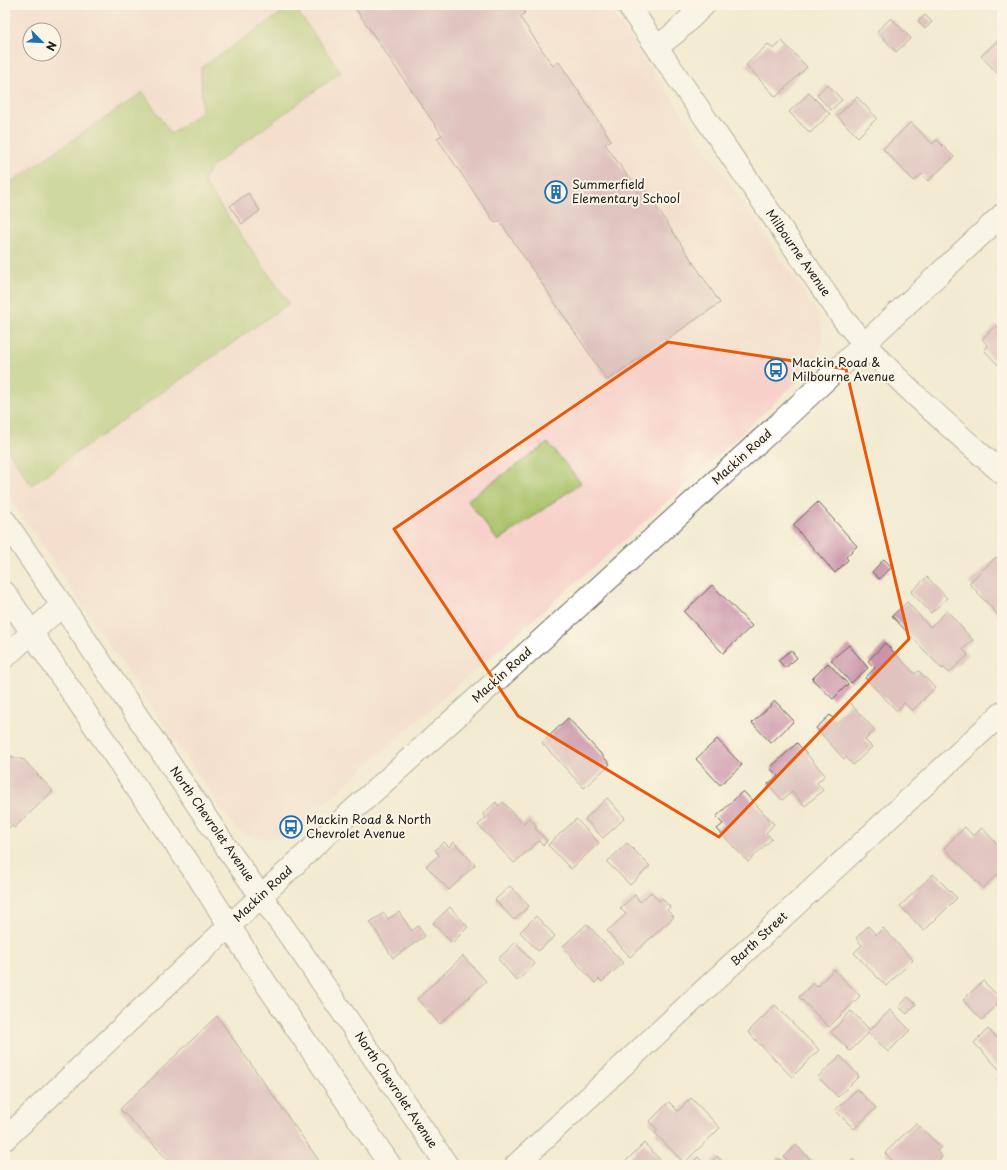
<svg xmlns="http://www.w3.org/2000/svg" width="1007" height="1170" font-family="'Playpen Sans',sans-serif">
  <rect width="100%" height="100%" fill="#fcf5e5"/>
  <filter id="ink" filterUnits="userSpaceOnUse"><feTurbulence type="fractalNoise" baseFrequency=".025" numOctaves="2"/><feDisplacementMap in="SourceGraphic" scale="8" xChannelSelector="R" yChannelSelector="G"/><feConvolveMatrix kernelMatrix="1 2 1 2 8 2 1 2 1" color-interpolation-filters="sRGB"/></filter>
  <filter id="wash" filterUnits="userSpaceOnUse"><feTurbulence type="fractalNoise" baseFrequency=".012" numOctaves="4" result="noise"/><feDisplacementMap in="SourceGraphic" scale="16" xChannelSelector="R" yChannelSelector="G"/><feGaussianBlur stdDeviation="0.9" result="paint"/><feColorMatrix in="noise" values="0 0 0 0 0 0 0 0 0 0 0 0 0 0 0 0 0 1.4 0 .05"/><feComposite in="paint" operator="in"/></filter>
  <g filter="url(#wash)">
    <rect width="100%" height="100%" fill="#f3ebd1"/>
    <path fill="#f7d1c9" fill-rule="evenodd" d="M 5,5 L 608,5 L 815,309 L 821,322 L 822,340 L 821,346 L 817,359 L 810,369 L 740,435 L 609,554 L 374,758 L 296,829 L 292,833 L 277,838 L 263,839 L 250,836 L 238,830 L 228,818 L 102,635 L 5,491 ZM 30,30 L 54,30 L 54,54 L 30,54 Z"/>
    <path fill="#a7c167" stroke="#626e42" d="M 293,5 L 341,72 L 215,164 L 209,171 L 203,181 L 289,303 L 31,485 L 5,446 L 5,186 L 143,92 L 171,134 L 202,112 L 201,68 Z
      M 548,443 L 581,483 L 498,541 L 467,500 Z"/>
    <g id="blocks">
      <path fill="#c993a9" d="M 353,5 L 519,5 L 525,13 L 520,17 L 553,66 L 559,62 L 611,140 L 605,144 L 640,194 L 645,190 L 720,303 L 607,380 L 499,220 L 495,223 L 437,138 L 442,135 Z
        M 925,15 L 932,22 L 925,29 L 918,21 Z
        M 891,18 L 911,38 L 896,52 L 877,31 Z
        M 1002,37 L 1002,78 L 981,56 Z
        M 782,41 L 807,67 L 776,97 L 746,65 L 768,44 L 774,49 Z
        M 827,84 L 842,100 L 831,110 L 817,95 Z
        M 809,93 L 830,114 L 810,133 L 789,112 Z
        M 857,97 L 877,118 L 858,137 L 837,116 Z
        M 911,122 L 932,144 L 937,140 L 954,157 L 928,181 L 922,174 L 914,181 L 883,149 Z
        M 248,193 L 260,211 L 242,224 L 230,206 Z
        M 996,325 L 1002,331 L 1002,369 L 984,350 L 988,346 L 982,339 Z
        M 818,502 L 857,546 L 846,557 L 848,560 L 835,573 L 793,525 Z
        M 996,557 L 1002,564 L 1002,611 L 998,615 L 969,583 Z
        M 884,559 L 892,567 L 879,579 L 872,572 Z
        M 927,577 L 947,598 L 931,613 L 911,592 Z
        M 712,585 L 752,626 L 723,653 L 684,612 Z
        M 907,602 L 930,627 L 947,611 L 973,640 L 963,649 L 968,655 L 949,673 L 943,667 L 942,669 L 892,616 Z
        M 885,643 L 915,674 L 919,671 L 935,688 L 912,711 L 904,703 L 897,711 L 865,678 L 875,668 L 868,661 Z
        M 849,645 L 868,668 L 851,683 L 831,660 Z
        M 791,650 L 797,658 L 785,668 L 778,660 Z
        M 828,663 L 848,684 L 833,699 L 812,679 Z
        M 775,701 L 794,721 L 771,743 L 752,723 Z
        M 850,703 L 875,730 L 865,740 L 872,747 L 853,765 L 846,757 L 844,759 L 816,728 L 830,715 L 834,719 Z
        M 568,718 L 610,764 L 584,788 L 542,743 Z
        M 717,739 L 742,765 L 720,785 L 696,759 Z
        M 797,743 L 825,775 L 817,783 L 823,790 L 805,806 L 792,792 L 782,800 L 768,784 L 778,776 L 770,768 Z
        M 6,755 L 24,760 L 53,791 L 14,828 L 12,825 L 5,831 L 5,756 Z
        M 743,791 L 774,824 L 766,833 L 772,839 L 748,862 L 717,829 L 723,824 L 716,817 Z
        M 607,798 L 625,818 L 603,838 L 585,819 Z
        M 496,802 L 499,806 L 503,802 L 523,824 L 529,818 L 537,826 L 535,828 L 547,841 L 543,845 L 539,841 L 514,863 L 478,825 L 486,818 L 483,814 Z
        M 576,819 L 599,843 L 571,869 L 548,845 Z
        M 965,827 L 973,836 L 982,828 L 1002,849 L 1002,870 L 983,888 L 944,848 Z
        M 444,842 L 449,847 L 454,842 L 475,865 L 449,890 L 426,866 L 439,855 L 435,850 Z
        M 627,843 L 650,866 L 630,885 L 607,862 Z
        M 933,874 L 957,898 L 924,931 L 900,906 Z
        M 510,886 L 529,906 L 514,920 L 495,900 Z
        M 651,892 L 659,901 L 662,898 L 670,907 L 667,910 L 674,917 L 630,957 L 607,931 L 626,914 L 620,908 L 635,895 L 640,902 Z
        M 450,907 L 468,927 L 452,943 L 433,923 Z
        M 399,912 L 412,931 L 418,926 L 425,936 L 393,958 L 370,922 L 384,913 L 388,919 Z
        M 536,916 L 555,936 L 538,951 L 520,932 Z
        M 587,924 L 623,963 L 602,982 L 599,979 L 595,983 L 562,947 Z
        M 868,926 L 876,935 L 883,928 L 913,960 L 886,986 L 854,953 L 862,945 L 856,938 Z
        M 515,943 L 535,964 L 517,981 L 498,959 Z
        M 463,956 L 486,981 L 440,1024 L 417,999 Z
        M 834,969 L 860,996 L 829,1027 L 799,997 L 813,983 L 817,987 Z
        M 983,981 L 1002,1000 L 982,1020 L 963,1000 Z
        M 908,997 L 916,1004 L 907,1014 L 899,1007 Z
        M 775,1005 L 819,1050 L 792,1077 L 748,1032 Z
        M 890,1010 L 910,1030 L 888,1052 L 869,1033 L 850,1051 L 831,1032 L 851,1011 L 870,1030 Z
        M 217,1016 L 322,1165 L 173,1165 L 120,1109 Z
        M 988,1029 L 996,1037 L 1002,1031 L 1002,1072 L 974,1043 Z
        M 840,1056 L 859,1076 L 838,1097 L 818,1077 Z
        M 1002,1074 L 1002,1085 L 997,1079 Z
        M 857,1089 L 876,1108 L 854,1129 L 835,1110 Z
        M 691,1098 L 720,1128 L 684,1163 L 655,1133 L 658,1130 L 649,1122 L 669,1102 L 678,1111 Z
        M 916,1123 L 941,1147 L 937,1151 L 942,1157 L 934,1165 L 897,1165 L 885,1153 Z
        M 644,1143 L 665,1165 L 622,1165 Z
        M 796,1145 L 816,1165 L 792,1165 L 784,1157 Z
        M 717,1156 L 725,1165 L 708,1165 Z
        M 698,1157 L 706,1165 L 690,1165 Z
        M 779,1158 L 786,1165 L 772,1165 Z
        M 853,1159 L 858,1165 L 847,1165 Z"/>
    </g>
  </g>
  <g filter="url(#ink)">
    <use href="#blocks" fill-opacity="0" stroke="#67645b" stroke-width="1"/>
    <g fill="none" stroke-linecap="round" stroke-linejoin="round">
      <g stroke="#67645b" stroke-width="24">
        <path id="street" d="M 628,5 L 697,106 L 844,320 C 891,377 947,424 1002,473
          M 657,47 L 675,33 L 704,5
          M 5,657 L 62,605
          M 516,1165 L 1002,713"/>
      </g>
      <g stroke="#67645b" stroke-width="24">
        <path id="secondary" d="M 5,521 L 228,850 L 302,953 L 447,1165
          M 5,593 L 129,777 L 199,878 L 267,985 L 390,1165
          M 5,1139 L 194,959 L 341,821 L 569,615 L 785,418 L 1002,215"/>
      </g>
      <use href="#street" stroke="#fff" stroke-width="22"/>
      <use href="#secondary" stroke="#fff" stroke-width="22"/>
    </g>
  </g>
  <path d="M0 0H1007V1170H0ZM 668,342 L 846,369 L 909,639 L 719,837 L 518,716 L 394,529 Z" fill="#f3ebd1" fill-opacity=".55" fill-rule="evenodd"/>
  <path fill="none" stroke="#e8590c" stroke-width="3" stroke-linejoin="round" d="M 668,342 L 846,369 L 909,639 L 719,837 L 518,716 L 394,529 Z"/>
  <defs>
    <g id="building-ring" transform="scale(1.15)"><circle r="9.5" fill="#fcf5e5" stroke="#1f6fb2" stroke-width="1.5"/><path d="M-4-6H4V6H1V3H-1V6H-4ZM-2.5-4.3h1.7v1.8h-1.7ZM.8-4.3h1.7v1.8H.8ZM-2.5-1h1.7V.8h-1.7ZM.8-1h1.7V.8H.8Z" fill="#1f6fb2"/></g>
    <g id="bus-ring" transform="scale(1.15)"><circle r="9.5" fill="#fcf5e5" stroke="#1f6fb2" stroke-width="1.5"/><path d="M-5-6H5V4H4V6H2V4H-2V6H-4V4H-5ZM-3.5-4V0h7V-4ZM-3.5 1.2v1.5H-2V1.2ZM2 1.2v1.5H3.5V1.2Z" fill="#1f6fb2"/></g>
  </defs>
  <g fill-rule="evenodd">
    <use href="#building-ring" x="556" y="192"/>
    <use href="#bus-ring" x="776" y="370"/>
    <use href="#bus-ring" x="291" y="827"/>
  </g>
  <g text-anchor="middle" stroke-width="4" stroke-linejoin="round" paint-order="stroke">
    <g font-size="12" fill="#1c1c1c" stroke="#fcf5e5" text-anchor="start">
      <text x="572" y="189">Summerfield<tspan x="572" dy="14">Elementary School</tspan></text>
      <text x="792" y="367">Mackin Road &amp;<tspan x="792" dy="14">Milbourne Avenue</tspan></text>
      <text x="306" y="824">Mackin Road &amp; North<tspan x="306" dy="14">Chevrolet Avenue</tspan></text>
    </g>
    <g font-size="12" fill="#1c1c1c" stroke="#fcf5e5">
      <text transform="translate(798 253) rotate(55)" y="4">Milbourne Avenue</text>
      <text transform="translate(742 457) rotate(-42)" y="4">Mackin Road</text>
      <text transform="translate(502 675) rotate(-42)" y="4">Mackin Road</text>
      <text transform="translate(212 824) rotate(55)" y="4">North Chevrolet Avenue</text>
      <text transform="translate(263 894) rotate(-43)" y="4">Mackin Road</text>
      <text transform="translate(759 939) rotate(-43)" y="4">Barth Street</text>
      <text transform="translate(396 1090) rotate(56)" y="4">North Chevrolet Avenue</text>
    </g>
  </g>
  <rect width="1007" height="1170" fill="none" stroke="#fcf5e5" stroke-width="20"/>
  <g transform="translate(42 42) rotate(114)"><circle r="19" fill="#fcf5e5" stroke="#a29e95"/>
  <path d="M0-3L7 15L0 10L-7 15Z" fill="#1f6fb2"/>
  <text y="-6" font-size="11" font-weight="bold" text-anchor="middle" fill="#1c1c1c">N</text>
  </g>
</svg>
